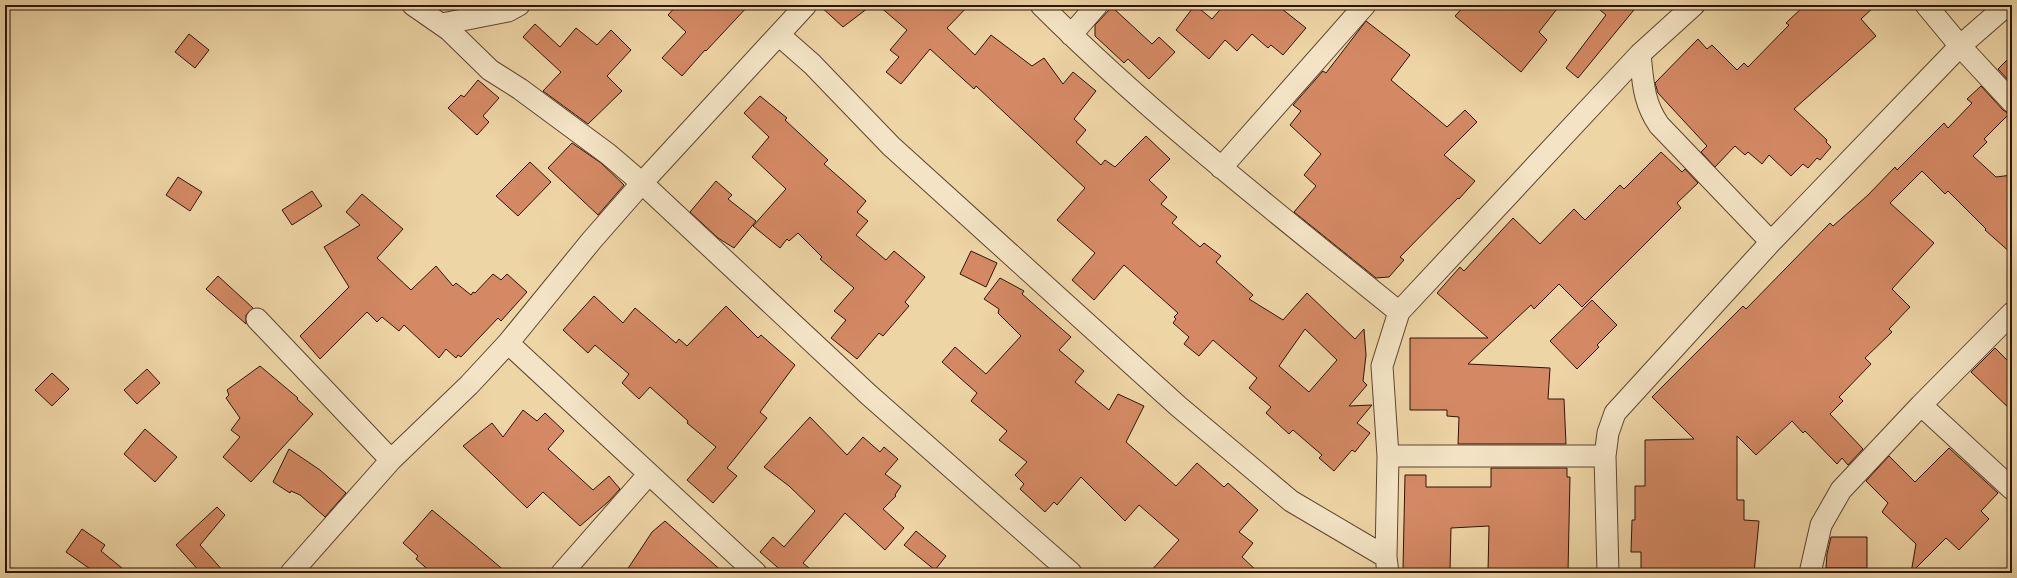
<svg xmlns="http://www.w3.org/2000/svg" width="2017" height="578" font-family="'IM FELL French Canon',serif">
  <rect width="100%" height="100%" fill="#eed5a6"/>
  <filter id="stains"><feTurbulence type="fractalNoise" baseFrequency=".005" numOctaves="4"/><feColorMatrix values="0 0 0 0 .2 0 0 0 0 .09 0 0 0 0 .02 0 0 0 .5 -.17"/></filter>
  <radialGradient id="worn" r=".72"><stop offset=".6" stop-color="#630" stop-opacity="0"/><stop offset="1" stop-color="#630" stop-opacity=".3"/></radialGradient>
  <path fill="#d48964" stroke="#2c1507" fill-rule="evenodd" d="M 677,5 L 749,5 L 706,51 L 705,50 L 682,76 L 662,58 L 686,32 L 668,15 Z
    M 819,5 L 872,5 L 843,27 Z
    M 878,5 L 969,5 L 947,28 L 975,55 L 991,35 L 1032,66 L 1044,58 L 1063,84 L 1073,72 L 1096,91 L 1074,119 L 1086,130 L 1076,142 L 1101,165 L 1105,160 L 1115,167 L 1146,136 L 1170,159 L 1149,180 L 1167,197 L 1161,204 L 1177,217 L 1172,223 L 1200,247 L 1204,243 L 1221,256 L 1216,262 L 1253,295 L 1249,299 L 1283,320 L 1307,293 L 1355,339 L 1364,329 L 1366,355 L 1363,381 L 1367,385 L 1349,406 L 1372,405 L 1357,423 L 1370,433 L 1355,452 L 1352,450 L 1334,471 L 1319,458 L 1322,455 L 1293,430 L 1289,434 L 1266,413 L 1271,407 L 1249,388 L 1257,378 L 1213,340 L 1199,356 L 1184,344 L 1189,337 L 1173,323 L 1176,319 L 1174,317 L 1178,313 L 1124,265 L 1094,300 L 1072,280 L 1095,253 L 1057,220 L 1085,188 L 976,86 L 974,89 L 930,49 L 901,84 L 886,72 L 899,57 L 890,50 L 907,30 ZM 1305,329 L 1337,360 L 1309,392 L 1279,366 Z
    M 1195,5 L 1212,19 L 1224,5 L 1277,5 L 1306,28 L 1283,55 L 1271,45 L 1268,48 L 1252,34 L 1237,51 L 1225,40 L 1209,59 L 1176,30 Z
    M 1465,5 L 1560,5 L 1539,32 L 1547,40 L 1521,72 L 1455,16 Z
    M 1594,5 L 1638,5 L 1578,78 L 1566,68 L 1606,15 Z
    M 1805,5 L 1876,5 L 1861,19 L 1876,36 L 1794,109 L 1827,140 L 1826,142 L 1831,147 L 1820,160 L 1817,158 L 1808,168 L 1803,164 L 1791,176 L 1769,155 L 1762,164 L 1748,152 L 1745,155 L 1735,146 L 1715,167 L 1701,152 L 1707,146 L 1658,93 L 1655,83 L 1698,39 L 1707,49 L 1712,45 L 1737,70 L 1744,63 L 1748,67 L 1789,25 L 1786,23 Z
    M 1112,7 L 1152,44 L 1159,37 L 1175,52 L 1149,79 L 1128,59 L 1124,63 L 1095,36 L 1095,25 Z
    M 1366,21 L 1410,55 L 1391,80 L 1447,127 L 1465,110 L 1477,122 L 1444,155 L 1475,181 L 1459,199 L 1458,198 L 1400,257 L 1404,260 L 1389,277 L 1376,278 L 1294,212 L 1316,186 L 1304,175 L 1321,154 L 1290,125 L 1301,111 L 1293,105 L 1323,71 L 1326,73 Z
    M 535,24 L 560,47 L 576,28 L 597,45 L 611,30 L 631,50 L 607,76 L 622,91 L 588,124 L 543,91 L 561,72 L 523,37 Z
    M 189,34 L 209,50 L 195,68 L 175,52 Z
    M 2012,55 L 2012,84 L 1998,69 Z
    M 478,80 L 499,98 L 483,116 L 489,122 L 477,135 L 448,108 L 461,95 L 464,97 Z
    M 1981,86 L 2003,110 L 2009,114 L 1984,139 L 1987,142 L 1973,156 L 1996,177 L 2012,175 L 2012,254 L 1985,230 L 1986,229 L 1948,191 L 1945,194 L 1922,171 L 1890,203 L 1934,243 L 1892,289 L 1910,307 L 1889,329 L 1892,332 L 1865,358 L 1871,364 L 1839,397 L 1843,401 L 1830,414 L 1863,449 L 1848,465 L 1842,458 L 1837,464 L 1805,431 L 1803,433 L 1792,421 L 1756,455 L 1737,436 L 1737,500 L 1744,500 L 1744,520 L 1759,521 L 1754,573 L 1641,573 L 1641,552 L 1631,552 L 1632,520 L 1635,520 L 1635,486 L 1645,486 L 1645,440 L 1694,439 L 1652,397 L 1743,306 L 1746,309 L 1830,223 L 1833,226 L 1868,195 L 1895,167 L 1897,170 L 1944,123 L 1948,128 L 1972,103 L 1967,99 Z
    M 760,96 L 787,118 L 785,120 L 828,160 L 824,164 L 866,201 L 857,212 L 868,221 L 856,235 L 886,260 L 894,251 L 925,277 L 905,302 L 909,306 L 883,336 L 879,333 L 857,359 L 831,338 L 846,320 L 834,311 L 854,288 L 820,259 L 822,257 L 798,233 L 789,241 L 787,239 L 780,248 L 753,226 L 786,189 L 752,157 L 769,137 L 744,113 Z
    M 572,143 L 601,163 L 624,185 L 598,215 L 548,168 Z
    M 1661,152 L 1682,172 L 1685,169 L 1698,183 L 1677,203 L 1681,208 L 1582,307 L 1559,284 L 1534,309 L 1531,305 L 1468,364 L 1550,368 L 1548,399 L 1564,399 L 1566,444 L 1458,444 L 1459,417 L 1447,416 L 1447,410 L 1410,410 L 1410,338 L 1488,338 L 1437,293 L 1460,267 L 1464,271 L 1513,218 L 1540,244 L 1574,209 L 1585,220 L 1620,185 L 1624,189 Z
    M 530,162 L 551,182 L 518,216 L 496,196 Z
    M 178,177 L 202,192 L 190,211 L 166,195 Z
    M 716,181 L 732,195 L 728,199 L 756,221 L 734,248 L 718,238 L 690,212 Z
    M 312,191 L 322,206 L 292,225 L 282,210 Z
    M 362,194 L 403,229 L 377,258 L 411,290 L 436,266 L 453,286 L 456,283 L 471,295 L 473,292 L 475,293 L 493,274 L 501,280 L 507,274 L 527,292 L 501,321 L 498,318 L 461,357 L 458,355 L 456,358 L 446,349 L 439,358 L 404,325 L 399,331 L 382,317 L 377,322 L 367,312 L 320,359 L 300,336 L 349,287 L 324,247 L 360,225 L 346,212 Z
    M 971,251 L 997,263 L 986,287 L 960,274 Z
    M 218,276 L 253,308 L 246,315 L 246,324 L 206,289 Z
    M 1000,278 L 1024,291 L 1022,294 L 1071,337 L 1059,350 L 1084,371 L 1075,382 L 1109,410 L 1118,394 L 1144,406 L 1126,442 L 1176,486 L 1197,463 L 1224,487 L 1228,483 L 1258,510 L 1239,532 L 1253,543 L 1242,557 L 1259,573 L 1149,573 L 1179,540 L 1139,505 L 1125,521 L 1081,477 L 1057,505 L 1054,502 L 1045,512 L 1020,489 L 1024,484 L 1015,475 L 1027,462 L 999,440 L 1007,431 L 971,401 L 977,393 L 942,362 L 955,347 L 986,374 L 1021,336 L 998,313 L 999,309 L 984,299 Z
    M 594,296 L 623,323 L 635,308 L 676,343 L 679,339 L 687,346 L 726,306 L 758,338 L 761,335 L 795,365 L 760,412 L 767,418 L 727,468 L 737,476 L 713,503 L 687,480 L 716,447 L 687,423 L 688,421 L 650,387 L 639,399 L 622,383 L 629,374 L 595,345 L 588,353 L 563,330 Z
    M 1592,300 L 1617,325 L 1597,345 L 1599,347 L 1577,369 L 1550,341 Z
    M 1995,348 L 2012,365 L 2012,411 L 1971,372 Z
    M 260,366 L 298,398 L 297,399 L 313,414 L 251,482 L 223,457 L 240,437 L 231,430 L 240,418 L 226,398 L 229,395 L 227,390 Z
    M 147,369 L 160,383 L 137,404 L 124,390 Z
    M 52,373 L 69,389 L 52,406 L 35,390 Z
    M 523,410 L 537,421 L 545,413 L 564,431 L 548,449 L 593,490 L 609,476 L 620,489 L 608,502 L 580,526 L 543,492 L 527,508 L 463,446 L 492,423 L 503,437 Z
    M 810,417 L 847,455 L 863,437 L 880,452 L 884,447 L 898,459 L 885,474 L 901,486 L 895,495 L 896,496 L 883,509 L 904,528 L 885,550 L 845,513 L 803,563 L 815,573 L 784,573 L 760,552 L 773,537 L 784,547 L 815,511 L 789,486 L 764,467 Z
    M 145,429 L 177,457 L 155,482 L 124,454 Z
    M 1949,448 L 1998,493 L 1981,511 L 1989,519 L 1959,550 L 1946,538 L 1911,573 L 1916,544 L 1882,512 L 1888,503 L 1866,481 L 1889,456 L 1915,482 Z
    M 289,449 L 320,470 L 346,493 L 325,517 L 300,495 L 291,491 L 290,493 L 273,482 Z
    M 1491,468 L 1567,468 L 1567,477 L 1570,477 L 1568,572 L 1488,571 L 1489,526 L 1451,528 L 1450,571 L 1403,569 L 1405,475 L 1426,475 L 1426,487 L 1491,487 Z
    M 217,507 L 225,515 L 200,545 L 225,573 L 201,573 L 176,545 Z
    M 432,510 L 473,544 L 507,573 L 432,573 L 416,559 L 418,556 L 403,543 Z
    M 665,521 L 724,573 L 625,573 L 652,532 Z
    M 82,529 L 105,545 L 101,551 L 128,573 L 96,573 L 66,552 Z
    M 916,531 L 946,556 L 935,570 L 904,545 Z
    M 1831,537 L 1867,537 L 1867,568 L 1826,568 L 1827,554 Z"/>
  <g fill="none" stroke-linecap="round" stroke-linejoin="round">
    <g stroke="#5c452f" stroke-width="23">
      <path id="minor" d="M 413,5 L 449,30 L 490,70 L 520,89 L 608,154 L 642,183 L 869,395 L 1071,573
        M 1041,5 C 1152,116 1277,213 1399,312
        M 1926,5 L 1960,46 L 2012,102
        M 442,24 L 508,11 L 519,5
        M 779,35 L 812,64 L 891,146 L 1178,406 L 1291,501 L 1386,557
        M 1071,35 L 1097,5
        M 1640,54 C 1643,81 1643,102 1659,125 L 1771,242
        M 1221,168 L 1365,5
        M 257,319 L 391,460
        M 508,343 L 592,240 L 642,183 L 806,5
        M 1921,405 L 2012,489
        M 1388,456 L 1605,456
        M 291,573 L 391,460 L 469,385 L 508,343 L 756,573
        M 562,573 L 648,475
        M 1388,573 L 1386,557 L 1388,456 L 1382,366 L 1399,312 L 1640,54 L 1694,5
        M 1608,573 L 1605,456 L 1608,433 L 1615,413 L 1771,242 L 1960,46 L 2007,5
        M 1810,573 L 1821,525 L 1841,490 L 1921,405 L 2012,313"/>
    </g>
    <use href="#minor" stroke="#f4e4c5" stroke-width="21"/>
  </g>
  <rect width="2017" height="578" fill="none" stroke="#eed5a6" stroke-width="20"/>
  <rect x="6" y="6" width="2005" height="566" fill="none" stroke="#2c1507" stroke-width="2"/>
  <rect x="10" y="10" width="1997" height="558" fill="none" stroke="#2c1507"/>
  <rect width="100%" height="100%" filter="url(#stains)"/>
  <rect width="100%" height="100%" fill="url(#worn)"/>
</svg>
